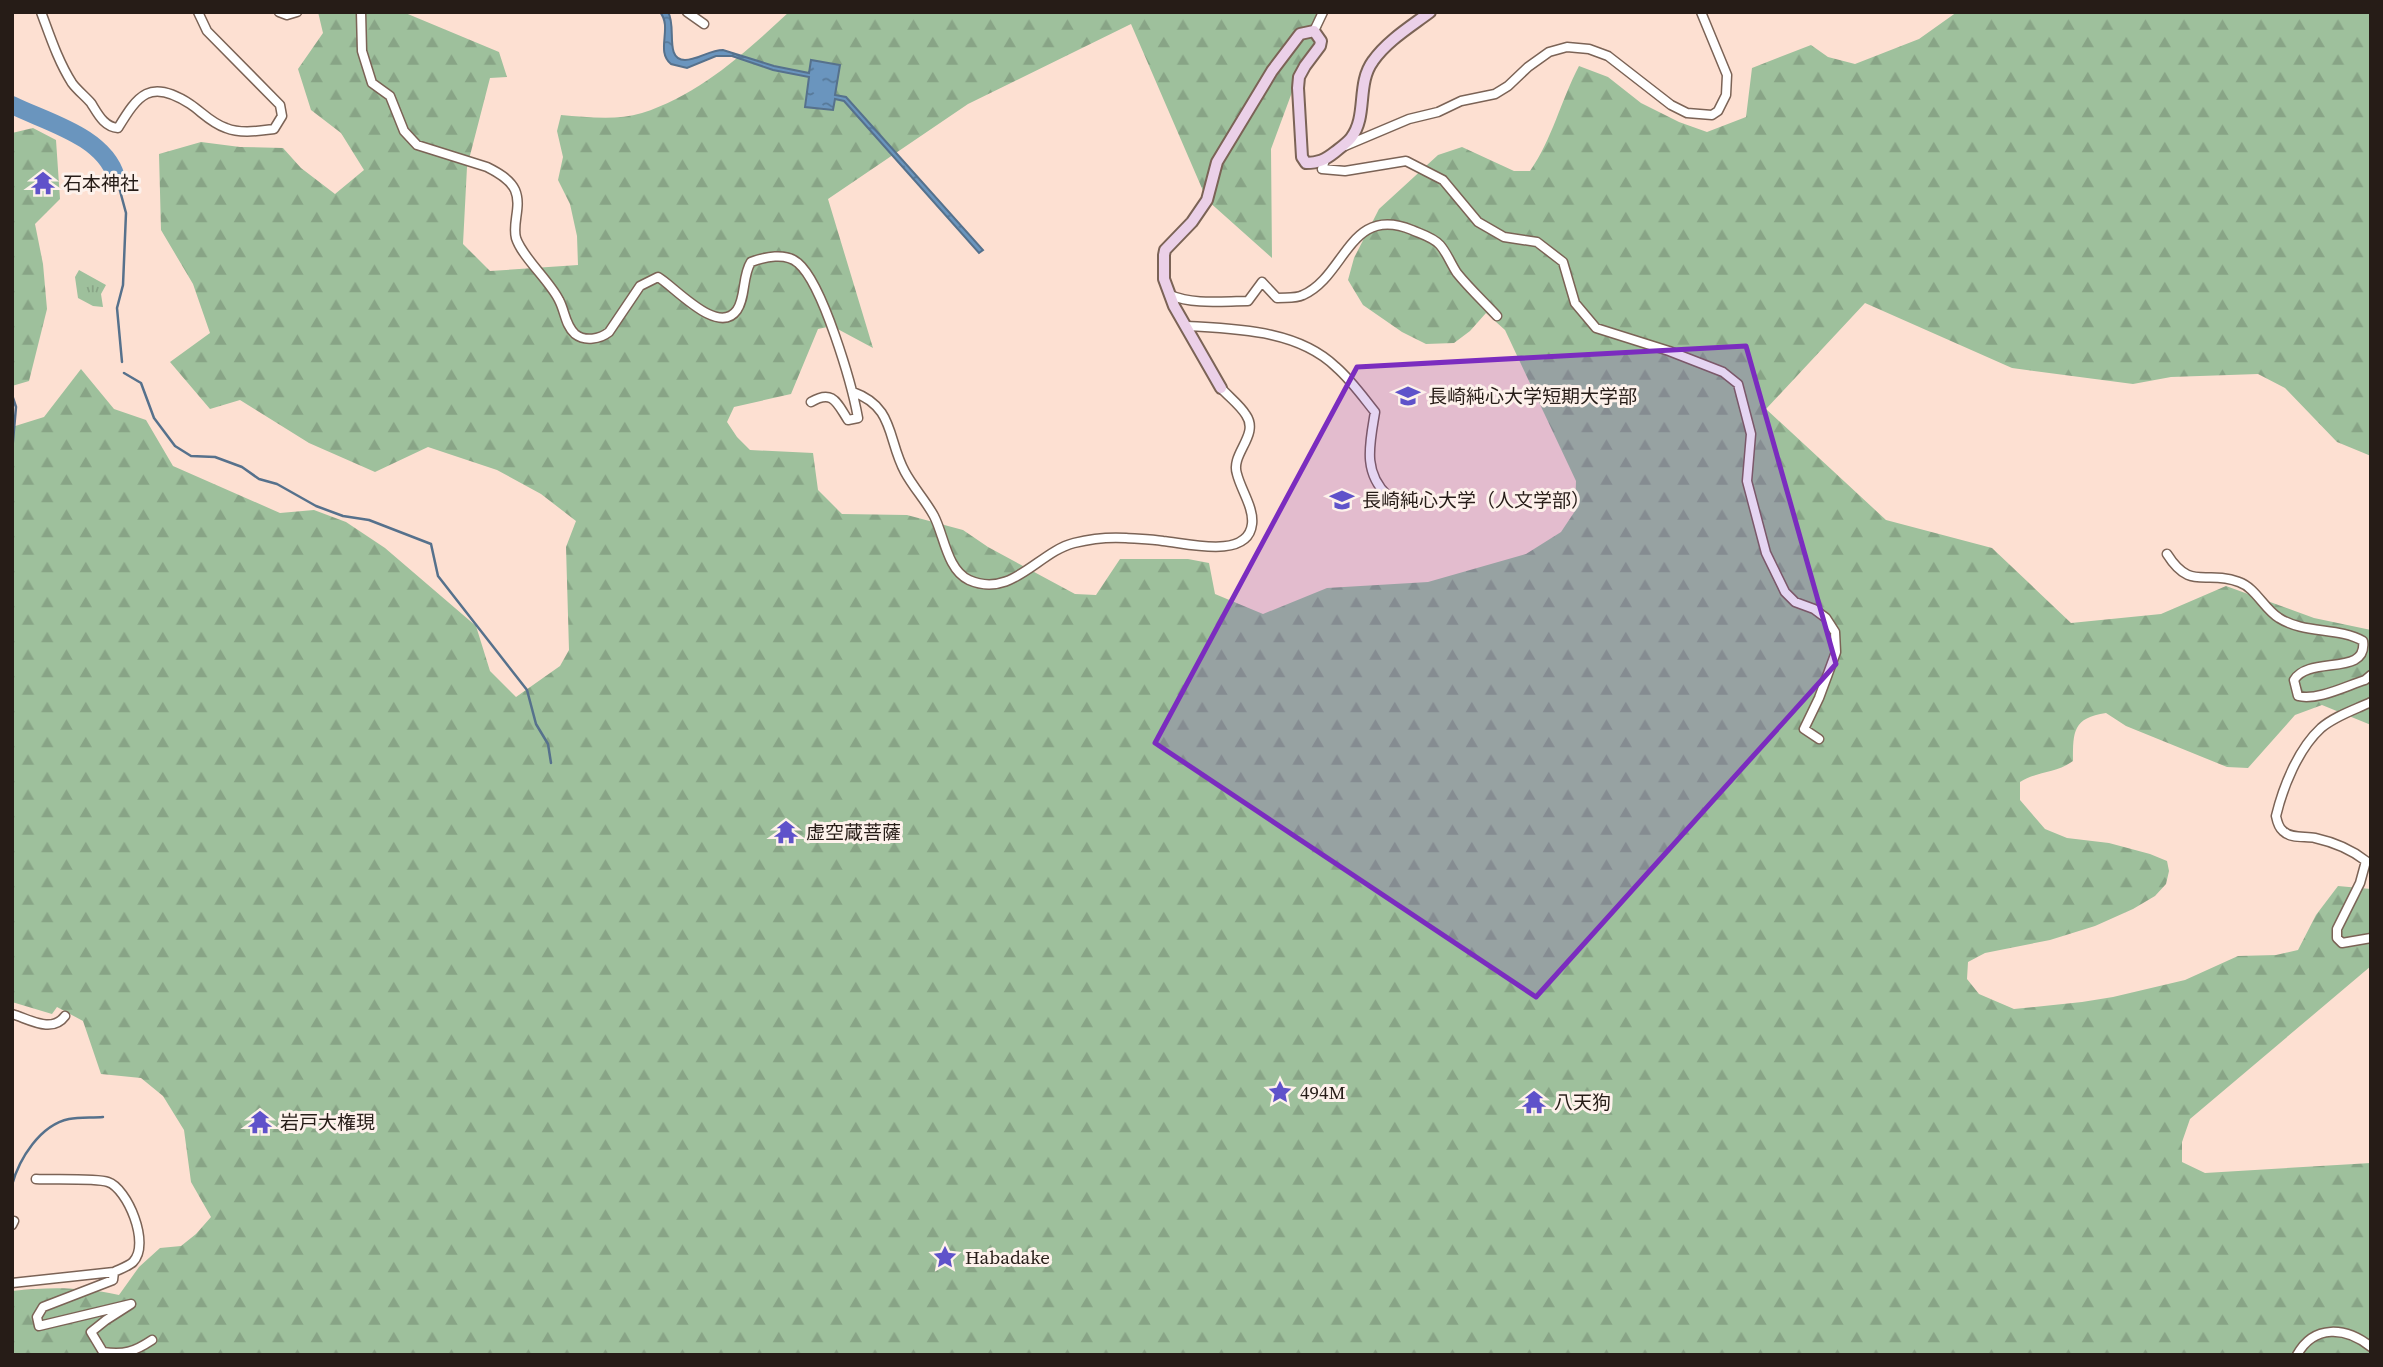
<svg xmlns="http://www.w3.org/2000/svg" width="2383" height="1367" font-family="'Source Serif 4','Noto Sans JP',serif">
  <defs>
    <pattern id="grass-tufts" width="24" height="20" patternUnits="userSpaceOnUse" patternTransform="scale(1.75)"><rect width="24" height="20" fill="#9ec09c"/><path d="M3 7l-1-3M5 7V3M7 7l1-3M15 17l-1-3M17 17v-4M19 17l1-3" fill="none" stroke="#88a486"/></pattern>
    <pattern id="forest-firs" width="22" height="20" patternUnits="userSpaceOnUse" patternTransform="scale(1.75)"><rect width="22" height="20" fill="#9ec09c"/><path d="M5 1l3.5 6h-7zM16 11l3.5 6h-7z" fill="#88a486"/></pattern>
    <pattern id="water-ripples" width="26" height="14" patternUnits="userSpaceOnUse" patternTransform="scale(1.75)"><rect width="26" height="14" fill="#6a95be"/><path d="M2 4q2-2 4 0t4 0M15 11q2-2 4 0t4 0" fill="none" stroke="#577999"/></pattern>
  </defs>
  <rect width="100%" height="100%" fill="#fde0d2"/>
  <path fill="url(#grass-tufts)" d="M 79,270 L 106,285 L 101,294 L 103,307 L 93,306 L 78,298 L 75,277 Z"/>
  <path fill="url(#forest-firs)" d="M 318,12 L 403,12 L 499,52 L 507,77 L 490,78 L 467,167 L 463,244 L 490,271 L 578,265 L 577,236 L 570,204 L 558,180 L 563,157 L 557,131 L 561,115 C 587,117 616,121 642,113 C 699,95 746,52 789,12 L 1325,12 L 1321,29 L 1298,76 L 1271,149 L 1272,258 L 1207,200 L 1131,24 L 968,104 L 828,199 L 873,348 L 832,326 L 818,329 L 791,394 L 734,407 L 727,422 L 737,437 L 750,450 L 813,453 L 818,490 L 842,514 L 907,515 L 963,530 L 988,547 L 1075,594 L 1096,595 L 1120,559 L 1188,559 L 1209,563 L 1215,594 L 1263,614 L 1327,588 L 1428,582 L 1526,554 L 1561,532 L 1575,511 L 1576,481 L 1505,330 L 1486,313 L 1470,331 L 1454,343 L 1426,344 L 1402,332 L 1363,305 L 1348,280 L 1354,258 L 1379,209 L 1438,155 L 1462,147 L 1514,171 L 1530,171 C 1552,140 1561,100 1579,66 L 1608,77 L 1641,103 L 1679,122 L 1707,132 L 1746,117 L 1752,68 L 1811,45 L 1828,57 L 1855,64 L 1919,39 L 1957,12 L 2371,12 L 2371,456 L 2337,442 L 2285,388 L 2258,374 L 2171,377 L 2133,384 L 2012,368 L 1865,303 L 1766,409 L 1886,520 L 1992,548 L 2071,623 L 2161,614 L 2226,586 L 2314,618 L 2371,630 L 2371,725 L 2322,705 L 2295,715 L 2248,768 L 2227,767 L 2126,726 L 2106,713 C 2073,718 2073,731 2073,761 C 2055,774 2037,771 2020,782 L 2020,800 L 2045,829 L 2067,838 L 2109,843 L 2150,854 L 2167,861 L 2169,871 L 2166,884 L 2155,896 L 2133,909 L 2095,926 L 2050,940 L 1985,953 L 1968,962 L 1967,979 L 1979,994 L 2014,1009 L 2082,1002 L 2113,997 L 2185,980 L 2238,956 L 2276,955 L 2298,950 L 2316,915 L 2338,886 L 2371,889 L 2371,966 L 2190,1119 L 2182,1142 L 2182,1162 L 2205,1173 L 2371,1163 L 2371,1355 L 12,1355 L 12,1291 C 51,1287 80,1287 119,1295 L 139,1267 L 160,1248 L 181,1246 L 196,1234 L 211,1217 L 191,1182 L 184,1130 L 163,1096 L 141,1078 L 101,1074 L 83,1021 L 57,1007 L 52,1014 L 12,1002 L 12,427 L 44,417 L 81,369 L 114,409 L 146,420 L 173,466 L 280,513 L 314,510 L 346,522 L 385,548 L 476,626 L 490,671 L 516,697 L 560,666 L 569,650 L 566,547 L 576,521 L 541,494 L 497,470 L 428,447 L 375,472 L 309,443 L 240,400 L 210,409 L 170,362 L 210,333 L 193,284 L 161,230 L 159,154 L 201,142 L 240,147 L 283,148 L 301,168 L 335,194 L 364,170 L 341,133 L 311,110 L 298,69 L 323,33 Z
    M 33,128 L 56,140 L 60,199 L 35,224 L 43,264 L 47,309 L 29,381 L 12,386 L 12,133 Z"/>
  <path fill="url(#water-ripples)" stroke="#56718c" stroke-width="2" d="M 660,12 L 668,12 C 677,26 664,60 685,60 C 697,60 710,50 723,50 L 774,66 L 809,73 L 811,60 L 840,65 L 835,95 L 846,97 L 983,250 L 979,253 L 844,101 L 835,99 L 833,110 L 805,107 L 809,77 L 773,70 L 732,56 L 716,56 L 687,68 L 671,64 C 655,51 673,28 660,12 Z"/>
  <g fill="none" stroke-linecap="round" stroke-linejoin="round">
    <path stroke="#56718c" stroke-width="2.5" d="M 119,187 L 126,213 L 123,285 L 117,308 L 122,362
      M 124,373 L 141,383 L 154,418 L 175,446 L 191,456 L 215,457 L 242,467 L 259,479 L 277,484 L 316,506 L 343,516 L 369,520 L 431,544 L 438,576 L 527,690 L 536,724 L 548,744 L 551,763
      M 12,395 L 16,407 L 12,452
      M 12,1185 C 19,1159 40,1125 69,1119 C 80,1117 92,1118 103,1117"/>
    <path stroke="#6a95be" stroke-width="18" d="M 12,105 C 46,122 104,136 116,177"/>
    <g stroke="#7b6356" stroke-width="11">
      <path id="street" d="M 41,12 C 50,36 58,61 72,83 C 77,90 85,96 91,103 C 98,114 104,127 118,128 C 138,95 150,78 190,104 C 202,112 211,123 226,128 C 241,134 258,131 274,129 L 282,116 L 280,105 L 207,31 L 198,12
        M 279,12 L 287,15 L 297,12
        M 361,12 L 362,51 L 372,83 L 390,96 L 404,131 L 417,145 L 487,167 C 497,172 510,179 515,190 C 522,206 512,223 516,238 C 522,257 549,280 559,300 C 565,311 565,325 575,334 C 585,342 600,339 609,332 L 640,286 L 658,277 C 674,286 718,337 737,310 C 746,297 742,276 751,262 C 764,257 786,252 798,263 C 823,284 852,385 858,418 L 848,420 C 837,403 833,389 811,402
        M 687,12 L 704,24
        M 1314,31 L 1323,12
        M 1345,146 L 1409,119 L 1438,112 L 1461,101 L 1495,94 L 1508,86 L 1528,67 L 1549,52 L 1567,47 L 1589,49 L 1608,56 L 1671,105 L 1687,113 L 1712,115 L 1718,111 L 1726,95 L 1727,75 L 1701,12
        M 1325,160 L 1322,169 L 1345,171 L 1406,161 L 1443,180 L 1478,222 L 1504,237 L 1537,242 L 1563,262 L 1575,303 L 1596,328 L 1669,351 L 1723,372 L 1738,384 L 1751,434 L 1747,481 L 1766,553 L 1785,592 L 1795,602 L 1814,609 L 1826,618 L 1835,632 L 1836,652 L 1819,698 L 1804,729 L 1819,739
        M 1170,295 C 1194,305 1223,301 1248,301 L 1262,282 L 1277,298 C 1285,297 1295,299 1303,295 C 1346,276 1349,204 1412,230 C 1421,234 1433,237 1440,245 C 1447,253 1451,264 1457,273 C 1469,288 1484,302 1497,316
        M 1187,326 C 1237,329 1298,330 1336,367 C 1351,380 1363,397 1375,412 C 1370,443 1362,472 1388,496
        M 853,392 C 895,407 887,439 905,472 C 913,487 926,501 934,516 C 944,535 947,570 969,580 C 1012,599 1038,552 1074,543 C 1090,539 1110,537 1126,538 C 1139,539 1151,539 1163,541 C 1186,543 1248,560 1252,524 C 1254,508 1241,490 1237,474 C 1230,454 1260,435 1246,415 C 1240,405 1229,397 1221,388
        M 2167,554 C 2191,592 2205,569 2239,582 C 2256,588 2264,609 2279,618 C 2304,634 2338,627 2363,641 C 2368,677 2309,655 2294,680 L 2298,696 C 2317,701 2346,686 2365,680 L 2371,675
        M 2371,702 C 2354,710 2335,716 2321,728 C 2298,749 2283,787 2276,816 C 2277,821 2279,828 2283,831 C 2291,839 2305,836 2315,838 C 2333,842 2352,850 2366,861 L 2360,883 L 2337,929 L 2337,938 L 2342,943 L 2371,938
        M 12,1014 C 29,1019 52,1034 65,1016
        M 36,1179 C 52,1180 96,1178 108,1182 C 127,1188 151,1244 133,1262 C 129,1266 120,1269 114,1272
        M 12,1225 L 14,1221
        M 12,1283 L 114,1272 L 113,1280 L 43,1307 L 37,1317 L 39,1326 L 131,1304 L 106,1320 L 91,1332 L 103,1352 C 124,1355 134,1352 152,1340
        M 2297,1355 C 2314,1324 2346,1327 2371,1347"/>
    </g>
    <g stroke="#7b6356" stroke-width="14">
      <path id="secondary" d="M 1221,388 L 1174,306 L 1164,279 L 1164,255 L 1165,250 L 1192,222 L 1207,200 L 1217,162 L 1272,71 L 1300,34 L 1314,31 L 1321,41 L 1320,46 L 1305,66 L 1299,77 L 1298,88 L 1302,157 L 1306,163 C 1318,163 1325,160 1335,152 C 1340,148 1347,143 1351,138 C 1368,116 1356,84 1373,61 C 1387,41 1410,27 1430,12"/>
    </g>
    <use href="#street" stroke="#fff" stroke-width="8"/>
    <use href="#secondary" stroke="#ebd0e8" stroke-width="10"/>
  </g>
  <path fill="#7b2cbf" fill-opacity="0.2" stroke="#7b2cbf" stroke-width="5" stroke-linejoin="round" d="M 1746,346 L 1836,664 L 1536,997 L 1155,743 L 1357,367 Z"/>
  <defs>
    <g id="temple-bare" transform="scale(1.89)"><path d="M0-6L5-2H3V0L6.5 2.5H4V6H1.5V3h-3V6H-4V2.5H-6.5L-3 0V-2H-5Z" fill="#5f52ca" stroke="#fdf1eb" stroke-width="2.5" paint-order="stroke"/></g>
    <g id="university-bare" transform="scale(1.89)"><path d="M0-5L7-2L0 1L-7-2ZM-4 1L0 2.5L4 1V4Q0 6-4 4Z" fill="#5f52ca" stroke="#fdf1eb" stroke-width="2.5" paint-order="stroke"/></g>
    <g id="sight-bare" transform="scale(1.89)"><path d="M0-6L1.8-2.2L6-1.7L2.9 1.2L3.7 5.4L0 3.3L-3.7 5.4L-2.9 1.2L-6-1.7L-1.8-2.2Z" fill="#5f52ca" stroke="#fdf1eb" stroke-width="2.5" paint-order="stroke"/></g>
  </defs>
  <g fill-rule="evenodd">
    <use href="#temple-bare" x="43" y="183"/>
    <use href="#university-bare" x="1408" y="396"/>
    <use href="#university-bare" x="1342" y="500"/>
    <use href="#temple-bare" x="786" y="832"/>
    <use href="#sight-bare" x="1280" y="1092"/>
    <use href="#temple-bare" x="1534" y="1102"/>
    <use href="#temple-bare" x="260" y="1122"/>
    <use href="#sight-bare" x="945" y="1257"/>
  </g>
  <g text-anchor="middle" stroke-width="6" stroke-linejoin="round" paint-order="stroke">
    <g font-size="19" fill="#261c17" stroke="#fdf1eb" text-anchor="start">
      <text x="63" y="190">石本神社</text>
      <text x="1428" y="403">長崎純心大学短期大学部</text>
      <text x="1362" y="507">長崎純心大学（人文学部）</text>
      <text x="806" y="839">虚空蔵菩薩</text>
      <text x="1300" y="1099">494M</text>
      <text x="1554" y="1109">八天狗</text>
      <text x="280" y="1129">岩戸大権現</text>
      <text x="965" y="1264">Habadake</text>
    </g>
  </g>
  <rect width="2383" height="1367" fill="none" stroke="#261c17" stroke-width="28"/>
</svg>
